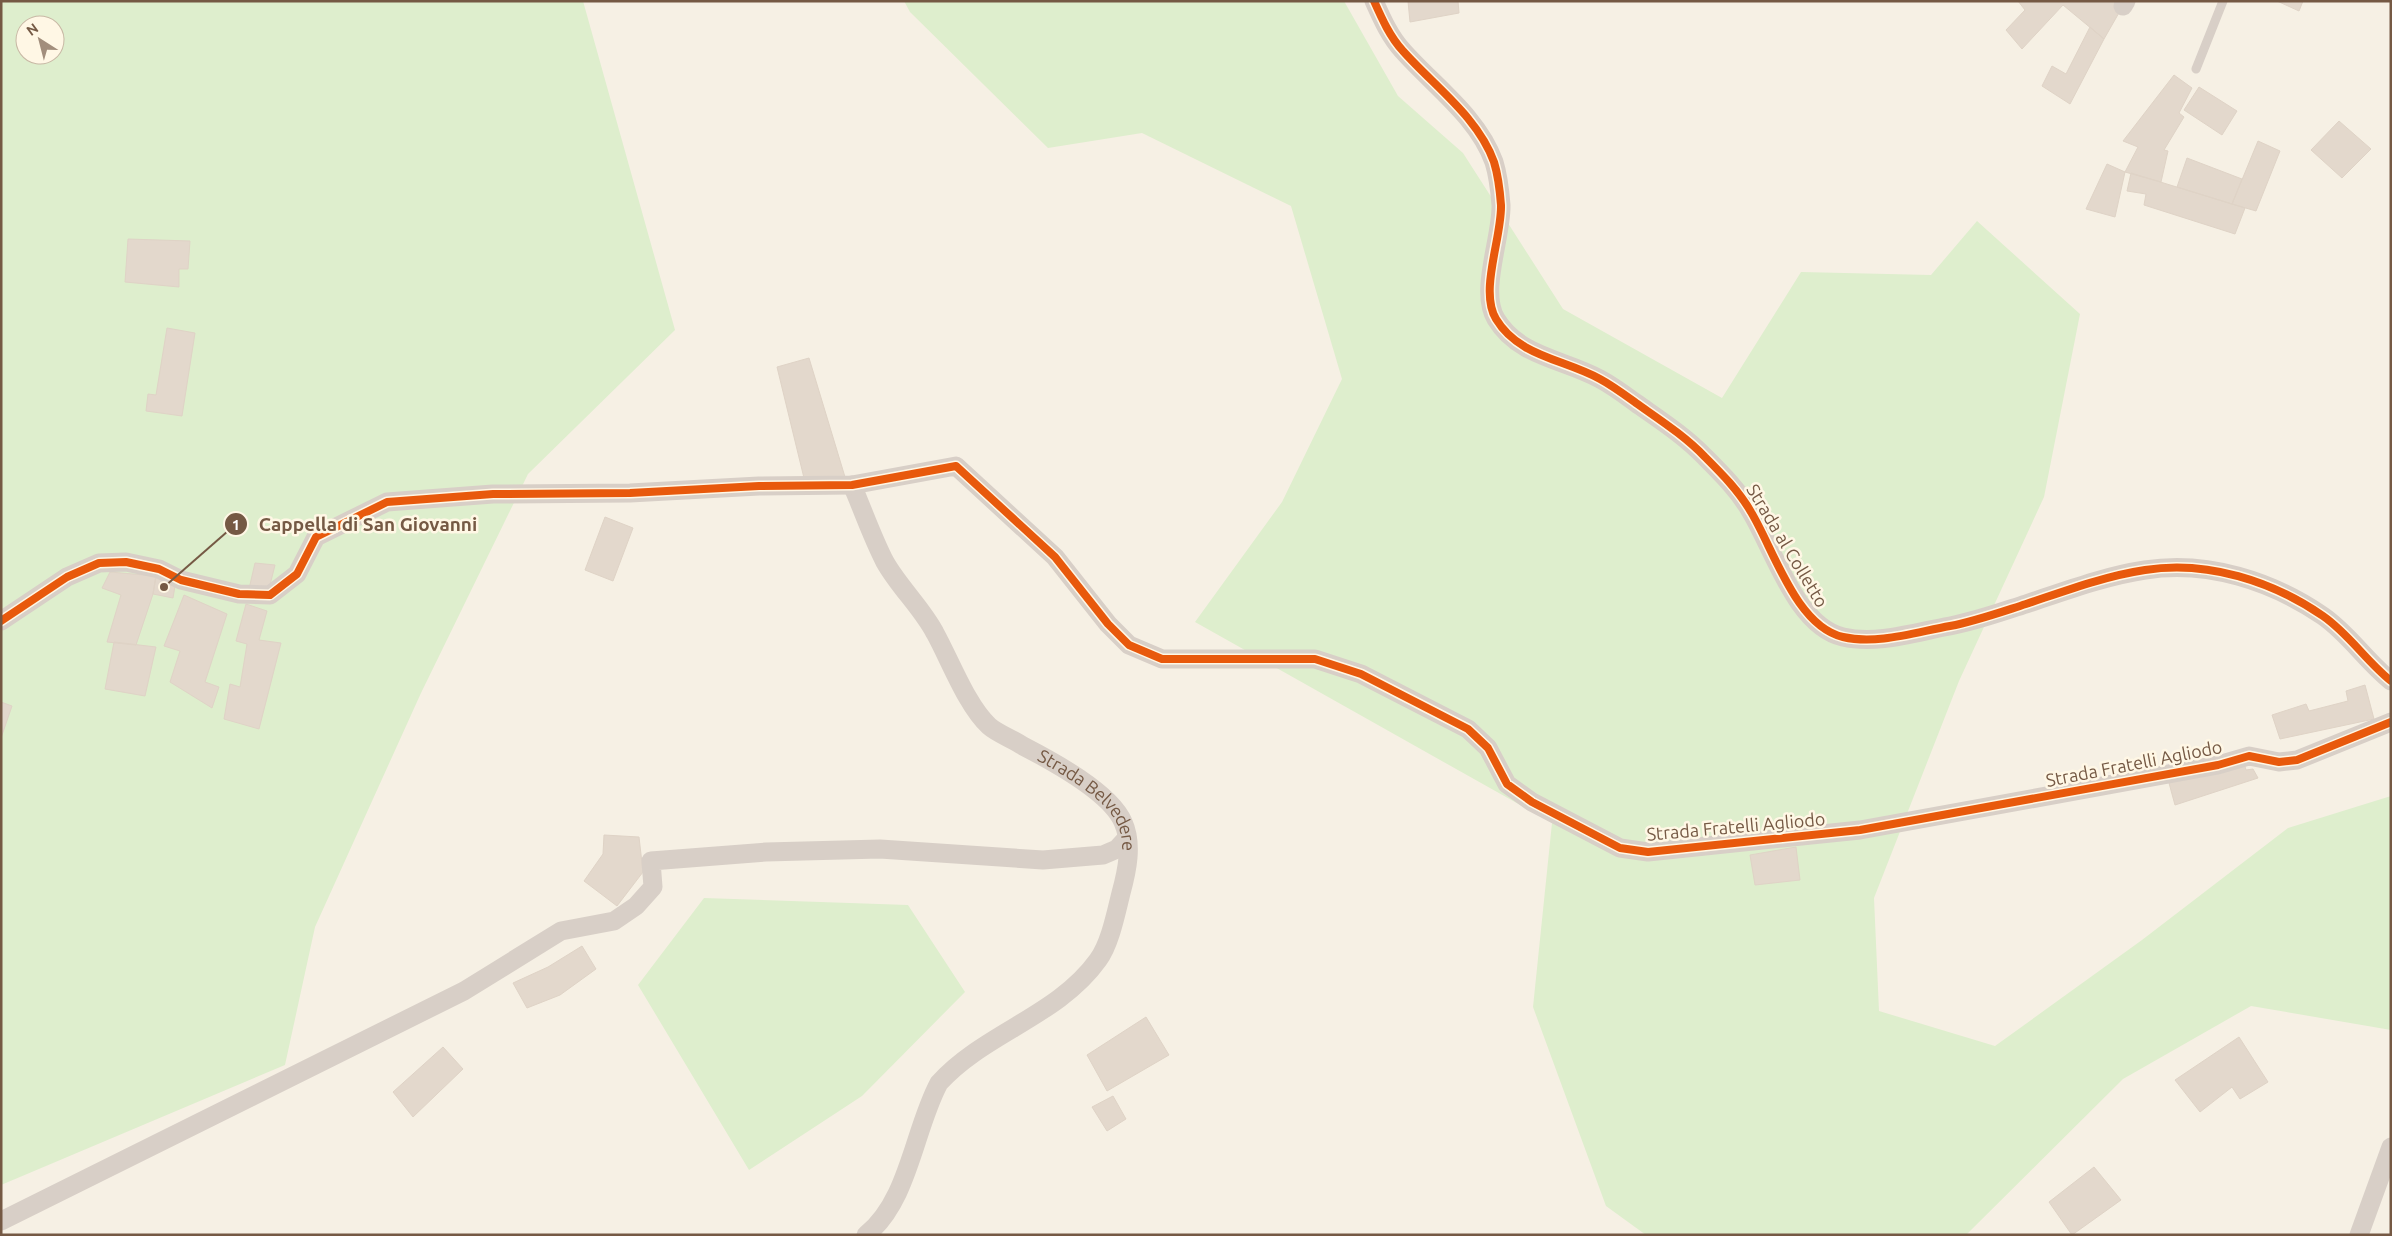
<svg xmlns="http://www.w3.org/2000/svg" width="2392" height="1236" font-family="Ubuntu,sans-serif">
  <rect width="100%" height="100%" fill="#f6f0e4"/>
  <path fill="#deeecd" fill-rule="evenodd" d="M 1,1 L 583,1 L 675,330 L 528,474 L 421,693 L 315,927 L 285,1065 L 1,1185 ZM 25,25 L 55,25 L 55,55 L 25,55 Z
    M 904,1 L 1344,1 L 1398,96 L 1463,153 L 1563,309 L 1722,398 L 1801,272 L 1931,275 L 1977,221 L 2080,314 L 2044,497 L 1959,681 L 1874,898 L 1879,1011 L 1995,1046 L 2142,940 L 2288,828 L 2391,796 L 2391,1030 L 2251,1006 L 2123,1079 L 1966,1235 L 1646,1235 L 1606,1206 L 1533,1007 L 1552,823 L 1195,622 L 1282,502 L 1342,379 L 1291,206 L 1142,133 L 1048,148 L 910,12 Z
    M 704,898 L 908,905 L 965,992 L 862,1096 L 749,1170 L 638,985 Z"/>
  <path fill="#e3d8cc" stroke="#dfd3c6" d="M 1408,1 L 1458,1 L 1459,13 L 1410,22 Z
    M 2018,1 L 2117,1 L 2120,11 L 2104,39 L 2063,5 L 2022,49 L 2006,30 L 2025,10 Z
    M 2277,1 L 2303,1 L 2299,11 Z
    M 2090,27 L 2104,39 L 2070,104 L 2042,86 L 2052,66 L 2066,74 Z
    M 2174,75 L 2192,88 L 2179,113 L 2184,117 L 2164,150 L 2168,151 L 2161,182 L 2125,172 L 2138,147 L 2123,141 Z
    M 2199,87 L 2237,111 L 2222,135 L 2184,110 Z
    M 2339,121 L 2371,149 L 2342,178 L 2311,150 Z
    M 2258,141 L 2280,151 L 2256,211 L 2232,204 Z
    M 2187,158 L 2242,179 L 2232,204 L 2177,187 Z
    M 2107,164 L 2125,172 L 2115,217 L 2086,209 Z
    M 2131,173 L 2245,208 L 2235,234 L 2144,205 L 2146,194 L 2127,191 Z
    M 128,239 L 190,241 L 188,269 L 179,269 L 179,287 L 125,282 Z
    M 167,328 L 195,333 L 182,416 L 146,411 L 148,394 L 156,395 Z
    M 809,358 L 845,477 L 804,478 L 777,367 Z
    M 605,517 L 633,528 L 613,581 L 585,570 Z
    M 255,563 L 275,565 L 269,589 L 249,589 Z
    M 110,572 L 156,576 L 153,594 L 136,645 L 107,642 L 121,595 L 102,588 Z
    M 156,576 L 176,580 L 173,598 L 153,594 Z
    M 184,595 L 227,614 L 205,682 L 219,687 L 212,708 L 170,682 L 180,651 L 164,646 Z
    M 246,604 L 267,611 L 259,640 L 281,643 L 259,729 L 224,719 L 230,684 L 240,687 L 247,644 L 236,641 Z
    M 114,642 L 156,647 L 145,696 L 105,689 Z
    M 2365,685 L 2374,719 L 2280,739 L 2272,715 L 2306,704 L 2309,711 L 2348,701 L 2346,691 Z
    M 1,702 L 12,706 L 1,738 Z
    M 2243,759 L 2246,770 L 2253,769 L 2258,778 L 2175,805 L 2169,783 Z
    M 604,835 L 639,837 L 643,872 L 617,906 L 584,881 L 603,854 Z
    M 1796,847 L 1800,880 L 1755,885 L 1750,855 Z
    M 582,946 L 596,969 L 560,995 L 527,1008 L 513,983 L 548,967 Z
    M 1146,1017 L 1169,1055 L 1107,1091 L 1087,1055 Z
    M 2239,1037 L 2268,1082 L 2240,1099 L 2232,1087 L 2200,1112 L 2175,1080 Z
    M 443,1047 L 463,1069 L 413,1117 L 393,1092 Z
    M 1113,1096 L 1126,1119 L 1107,1131 L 1092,1107 Z
    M 2094,1167 L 2121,1200 L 2072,1235 L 2049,1202 Z"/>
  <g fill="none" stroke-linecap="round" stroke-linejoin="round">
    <path stroke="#d8cfc7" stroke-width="9" d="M 2196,69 L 2223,1"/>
    <g stroke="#d8cfc7" stroke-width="19">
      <path d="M 1374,1 C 1382,19 1390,37 1403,51 C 1434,86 1478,117 1494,162 C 1498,175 1500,192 1501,205 C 1502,237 1479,291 1496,319 C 1519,357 1564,359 1600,379 C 1613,386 1625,395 1636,403 C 1660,420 1685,436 1705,457 C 1722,474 1739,491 1751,512 C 1774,550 1796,626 1843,637 C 1877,645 1916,632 1950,626 C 1976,621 2001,612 2026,604 C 2065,591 2105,576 2145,570 C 2207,560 2272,581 2323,616 C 2349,634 2366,661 2391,681"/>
      <path d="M 2123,6 L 2126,1"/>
      <path id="s1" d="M 852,485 C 863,510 872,537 885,562 C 899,587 922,608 935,633 C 950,660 967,706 989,726 C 998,734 1013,739 1023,746 C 1052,761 1110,792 1123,822 C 1133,844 1127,871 1121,893 C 1116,913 1110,944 1098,960 C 1058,1016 984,1033 939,1083 C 914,1129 909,1201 866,1235"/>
      <path d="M 1,621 L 67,577 L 99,563 L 126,562 L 159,569 L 181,580 L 239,594 L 270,595 L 297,574 L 316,537 L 387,502 L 493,494 L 630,493 L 759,486 L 852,485 L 956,466 L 1055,557 L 1108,624 L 1129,645 L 1162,659 L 1315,659 L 1361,674 L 1468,729 L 1488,748 L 1507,784 L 1532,802 L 1620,848 L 1648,852 L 1860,830 L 2218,765 L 2249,756 L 2279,762 L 2297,760 L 2391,722"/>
      <path d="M 1,1221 L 464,991 L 561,931 L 614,921 L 636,906 L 653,887 L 651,861 L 766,852 L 880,849 L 1043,860 L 1103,855 L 1117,849 L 1127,838"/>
      <path d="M 2359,1235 L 2391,1147"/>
    </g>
    <g stroke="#fff7e5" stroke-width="11">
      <path id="cycleway" d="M 1374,1 C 1382,19 1390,37 1403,51 C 1434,86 1478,117 1494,162 C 1498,175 1500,192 1501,205 C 1502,237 1479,291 1496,319 C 1519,357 1564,359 1600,379 C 1613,386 1625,395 1636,403 C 1660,420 1685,436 1705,457 C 1722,474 1739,491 1751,512 C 1774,550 1796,626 1843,637 C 1877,645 1916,632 1950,626 C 1976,621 2001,612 2026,604 C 2065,591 2105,576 2145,570 C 2207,560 2272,581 2323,616 C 2349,634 2366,661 2391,681
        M 1,621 L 67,577 L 99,563 L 126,562 L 159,569 L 181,580 L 239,594 L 270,595 L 297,574 L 316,537 L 387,502 L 493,494 L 630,493 L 759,486 L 852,485 L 956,466 L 1055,557 L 1108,624 L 1129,645 L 1162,659 L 1315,659 L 1361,674 L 1468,729 L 1488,748 L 1507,784 L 1532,802 L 1620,848 L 1648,852 L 1860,830 L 2218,765 L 2249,756 L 2279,762 L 2297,760 L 2391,722"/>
    </g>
    <use href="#cycleway" stroke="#e8590c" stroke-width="8"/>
  </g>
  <g text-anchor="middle" stroke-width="5" stroke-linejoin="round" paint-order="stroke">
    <g font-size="18" fill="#755944" stroke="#fff7e5">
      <text transform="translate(1787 546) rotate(59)" y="6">Strada al Colletto</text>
      <text transform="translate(2134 764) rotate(-11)" y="6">Strada Fratelli Agliodo</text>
      <text dy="6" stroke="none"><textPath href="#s1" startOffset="406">Strada Belvedere</textPath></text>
      <text transform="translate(1736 827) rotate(-5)" y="6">Strada Fratelli Agliodo</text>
    </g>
  </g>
  <path fill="none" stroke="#755944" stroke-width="2" d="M164 587L236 524"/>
  <g fill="#755944" stroke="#fff7e5" stroke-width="2">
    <circle cx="164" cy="587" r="5"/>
    <circle cx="236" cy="524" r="12"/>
  </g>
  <g font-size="15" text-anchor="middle" font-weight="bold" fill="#fff">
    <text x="236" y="530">1</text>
  </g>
  <g font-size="19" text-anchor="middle" font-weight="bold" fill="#755944" stroke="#fff7e5" stroke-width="5" stroke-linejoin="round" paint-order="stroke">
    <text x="368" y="531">Cappella di San Giovanni</text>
  </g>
  <rect width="2392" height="1236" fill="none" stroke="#755944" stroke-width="5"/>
  <g transform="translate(40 40) rotate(324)"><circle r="24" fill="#fff7e5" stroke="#c8b8a5"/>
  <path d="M0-4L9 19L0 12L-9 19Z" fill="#a28e7c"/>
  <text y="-8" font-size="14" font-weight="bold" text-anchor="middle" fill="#755944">N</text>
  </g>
</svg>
